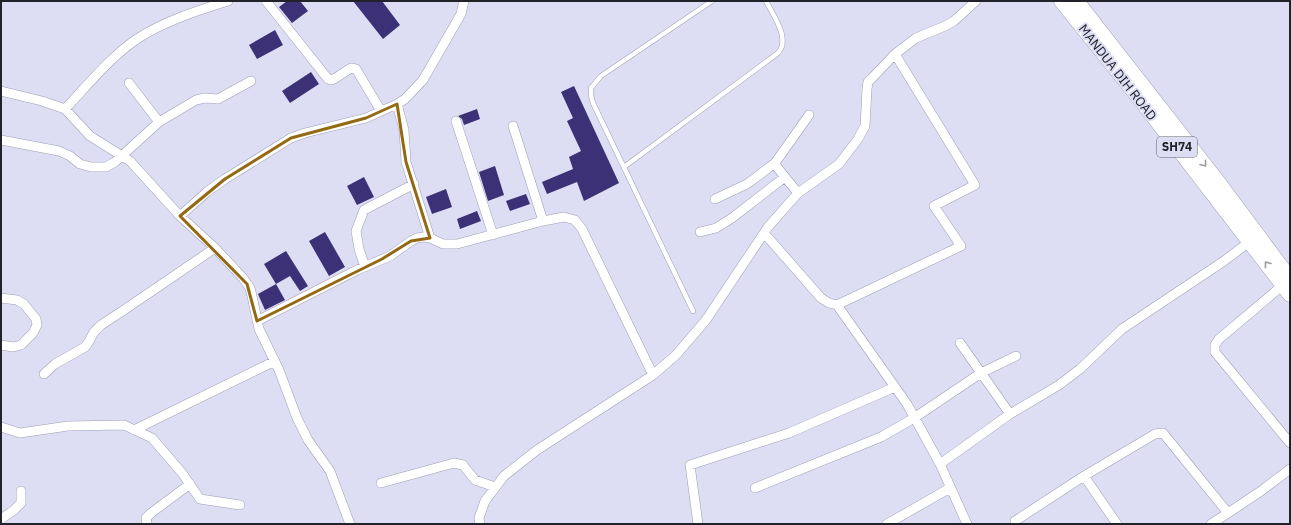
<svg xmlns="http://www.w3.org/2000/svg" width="1291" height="525" font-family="'IBM Plex Sans',sans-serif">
  <rect width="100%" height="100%" fill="#ddddf4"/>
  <path fill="#3c3176" d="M 287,1 L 300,1 L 308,11 L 292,23 L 279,7 Z
    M 353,1 L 382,1 L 400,25 L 383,39 Z
    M 275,30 L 283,45 L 257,59 L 249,45 Z
    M 311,72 L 319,84 L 290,103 L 282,91 Z
    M 574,86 L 619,183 L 584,201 L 577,182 L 547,194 L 542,182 L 573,169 L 569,157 L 581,151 L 567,121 L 573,118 L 561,92 Z
    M 477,109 L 480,119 L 464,125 L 462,119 L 458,116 Z
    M 495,166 L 504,195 L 488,201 L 479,172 Z
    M 364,177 L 374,197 L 357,205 L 347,186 Z
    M 446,189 L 452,207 L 432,214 L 426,197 Z
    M 526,194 L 530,204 L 510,211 L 506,201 Z
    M 477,211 L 481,221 L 460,229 L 457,219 Z
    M 325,232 L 345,267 L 329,276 L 309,241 Z
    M 286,251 L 308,286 L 300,291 L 290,276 L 276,284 L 264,264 Z
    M 276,284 L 285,300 L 265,310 L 258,294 Z"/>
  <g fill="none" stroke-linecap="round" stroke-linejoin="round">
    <g stroke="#9e9eb3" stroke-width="5.5">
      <path id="lane" d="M 624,167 L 778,53 C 791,39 773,15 766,1
        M 693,311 L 593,103 L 591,95 L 591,88 L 601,76 L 712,1"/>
    </g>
    <g stroke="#9e9eb3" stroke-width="10">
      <path id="street" d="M 266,1 L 328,79 L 331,80 L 334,79 L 351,68 L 356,69 L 381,111
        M 895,54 L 975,185 L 934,206 L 961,246 L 837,305 L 907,404 L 940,464 L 967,524
        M 129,83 L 159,122
        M 1,91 L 42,101 L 65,109 L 90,136 L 130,161 L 180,216 L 215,248 L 243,278 L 250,288 L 252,296 L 259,329 L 279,370 L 297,418 L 308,440 L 330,471 L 350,524
        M 397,104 L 404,130 L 406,162 L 430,238
        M 65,109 C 88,85 110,57 137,39 C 164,21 197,11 228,1
        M 456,121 L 493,235
        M 513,126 L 543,221
        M 1,140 L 59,151 L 70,156 L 80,164 L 91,167 L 106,167 L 115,162 L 159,122 L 196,100 L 205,98 L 218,99 L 251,81
        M 798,193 L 776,166 L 775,163 L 809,115
        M 715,199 L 747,184 L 775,163
        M 180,216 L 208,191 L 225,179 L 291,138 L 305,133 L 366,118 L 397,104 L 405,99 L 423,80 L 461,14 L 464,1
        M 700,232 L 716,228 L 732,218 L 785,177
        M 764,233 L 821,298 L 829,303 L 837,305
        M 365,267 L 359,249 L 356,231 L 364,210 L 414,184
        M 1283,285 L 1219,339 L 1215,345 L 1215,352 L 1290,443
        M 1,298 L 17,300 L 24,304 L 36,319 L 37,325 L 33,333 L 21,345 L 13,347 L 1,345
        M 257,321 L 357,270 L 390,256 L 411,241 L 417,238 L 424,237 L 430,238 L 443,244 L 457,244 L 543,221 L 564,217 L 575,220 L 582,229 L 653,375
        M 960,343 L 1010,414
        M 44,374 L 55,364 L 85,347 L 88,343 L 94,332 L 101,325 L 124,310 L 215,248
        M 1,427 L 20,433 L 68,426 L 124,425 L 152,438 L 182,473 L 200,499 L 240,505
        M 134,430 L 275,361
        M 940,464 L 1010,414 L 1059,385 L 1080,369 L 1122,329 L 1224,261 L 1253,239
        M 1084,476 L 1117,524
        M 381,483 L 454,463 L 463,465 L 475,480 L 495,487
        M 755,488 L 881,437 L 914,418 L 981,373 L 1016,356
        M 1,519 L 14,510 L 21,503 L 21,491
        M 1015,521 L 1084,476 L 1155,434 L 1163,433 L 1228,513 L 1261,491 L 1290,469
        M 147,524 L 146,518 L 151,513 L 190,484
        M 480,524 L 479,518 L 485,501 L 504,476 L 537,450 L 653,375 L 676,355 L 706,320 L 768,227 L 798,193 L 839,164 L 858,139 L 865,126 L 867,89 L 868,82 L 873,77 L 895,54 L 916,38 L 928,33 L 945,26 L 954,21 L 976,1
        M 698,524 L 690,465 L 789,433 L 895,387
        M 887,524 L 950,488
        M 1211,524 L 1228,513"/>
    </g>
    <g stroke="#9e9eb3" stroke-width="15">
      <path id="primary" d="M 1061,1 L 1138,97 L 1290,295
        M 1077,1 L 1217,180 L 1290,278"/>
    </g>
    <use href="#lane" stroke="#fff" stroke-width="4.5"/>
    <use href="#street" stroke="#fff" stroke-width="9"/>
    <use href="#primary" stroke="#fff" stroke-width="14"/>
  </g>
  <defs><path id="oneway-chevron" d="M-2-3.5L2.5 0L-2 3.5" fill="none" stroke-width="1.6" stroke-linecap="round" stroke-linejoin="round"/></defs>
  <g stroke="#9c9c9f">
    <use href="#oneway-chevron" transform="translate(1204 164) rotate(52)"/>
    <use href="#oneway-chevron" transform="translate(1267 264) rotate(-127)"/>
  </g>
  <path fill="none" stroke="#946914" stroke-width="3" stroke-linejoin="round" d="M 397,104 L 406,162 L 430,238 L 411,241 L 382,259 L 257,321 L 247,284 L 180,216 L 225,179 L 291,138 L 366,118 Z"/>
  <g text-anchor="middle" stroke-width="4" stroke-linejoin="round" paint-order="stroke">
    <rect fill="#ddddf4" stroke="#5a5a67" stroke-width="1" x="1157" y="137" width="40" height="20" rx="3"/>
    <g font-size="12" font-weight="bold" fill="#22222a">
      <text x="1177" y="151">SH74</text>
    </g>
    <g font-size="13" fill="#22222a" stroke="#ddddf4">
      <text transform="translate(1118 72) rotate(52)" y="5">MANDUA DIH ROAD</text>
    </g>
  </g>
  <rect width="1291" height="525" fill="none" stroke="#22222a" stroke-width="4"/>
</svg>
